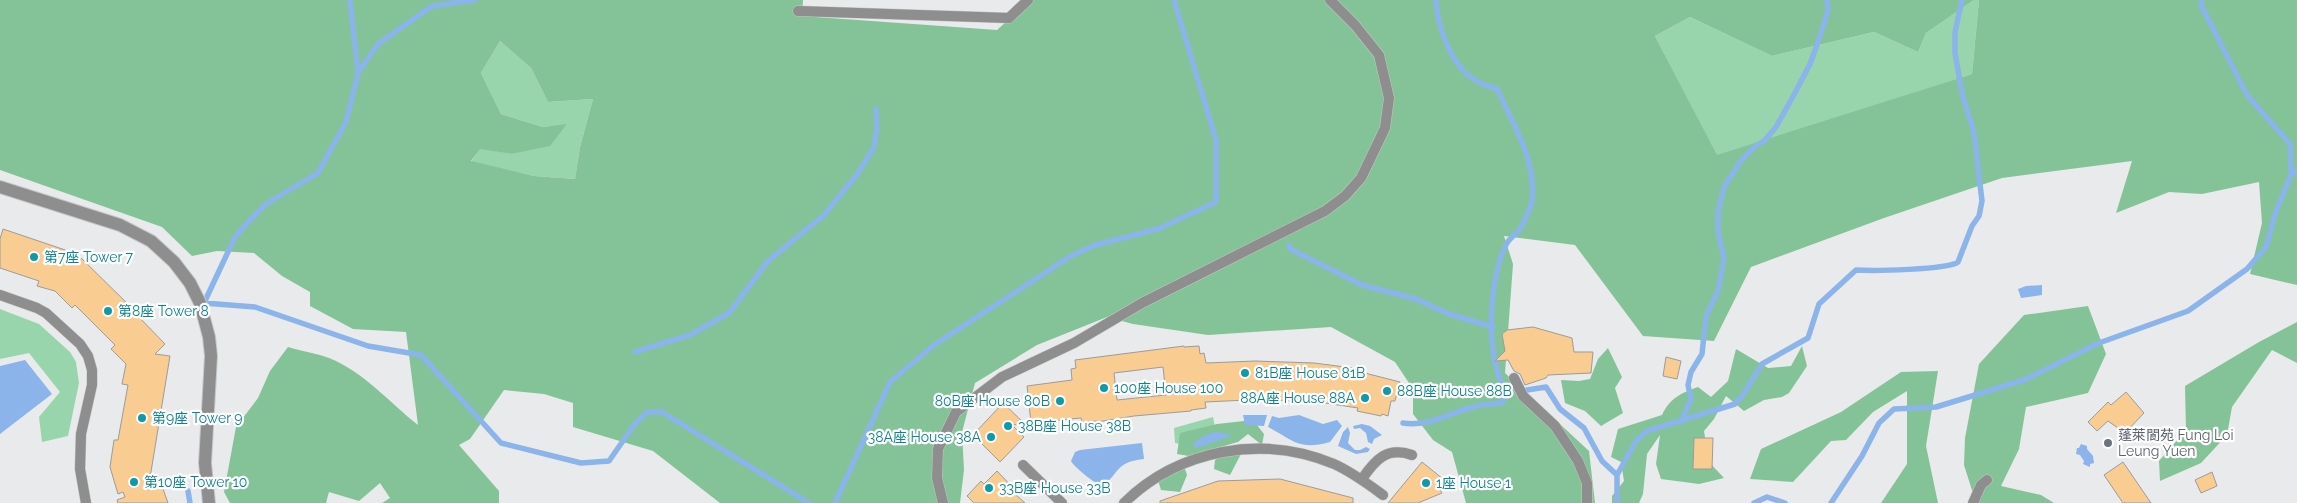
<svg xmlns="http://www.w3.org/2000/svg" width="2297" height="503" font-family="Raleway,'Noto Sans TC',sans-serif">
  <rect width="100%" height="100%" fill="#e9eaeb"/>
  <path fill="#99d5ac" d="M 1974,0 L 1979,0 L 1972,74 L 1717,156 L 1655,36 L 1690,17 L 1772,56 L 1874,32 L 1918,52 L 1926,33 Z
    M 500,41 L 531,68 L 548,102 L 593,99 L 580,147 L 575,179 L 534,176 L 471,162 L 480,148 L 511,154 L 567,125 L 543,127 L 501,114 L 481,73 Z
    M 0,309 L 39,324 L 70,352 L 76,362 L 79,383 L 68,436 L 42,442 L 39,417 L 60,392 L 29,353 L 0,359 Z
    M 1213,417 L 1215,427 L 1182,444 L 1175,443 L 1174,428 Z"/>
  <path fill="#84c398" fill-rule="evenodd" d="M 0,0 L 803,0 L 802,16 L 997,30 L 1030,0 L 1974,0 L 1926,33 L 1918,52 L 1874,32 L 1772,56 L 1690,17 L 1655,36 L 1717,155 L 1972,74 L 1979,0 L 2297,0 L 2297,285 L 2250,274 L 2262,223 L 2259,182 L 2202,194 L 2169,192 L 2116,213 L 2132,161 L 2002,178 L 1884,218 L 1751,267 L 1714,341 L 1643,336 L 1575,245 L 1504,236 L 1513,264 L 1505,373 L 1589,451 L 1595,503 L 1466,503 L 1452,452 L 1433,440 L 1413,414 L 1413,389 L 1395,362 L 1331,327 L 1208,335 L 1133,324 L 1107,317 L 1037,345 L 975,383 L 962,432 L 964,470 L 960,503 L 720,503 L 653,451 L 573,427 L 573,403 L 544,394 L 504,390 L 470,439 L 459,445 L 499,491 L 499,503 L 382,503 L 390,498 L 380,483 L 359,501 L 329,492 L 326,503 L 230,503 L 224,492 L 236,427 L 258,398 L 270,371 L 288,347 C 301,351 316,353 329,358 C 364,372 390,403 418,425 L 406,332 L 353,329 L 310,306 L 310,292 L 282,276 L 254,253 L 217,251 L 192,256 L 162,227 L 0,170 ZM 500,41 L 531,68 L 548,102 L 593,99 L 580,147 L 575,179 L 534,176 L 471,161 L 480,149 L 511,154 L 550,146 L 567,124 L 543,127 L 501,114 L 481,73 Z
    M 2088,306 L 2106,354 L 2088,393 L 2026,407 L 2019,449 L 2001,486 L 2041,495 L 2054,503 L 1976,503 L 1964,465 L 1965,438 L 1979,364 L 2024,315 Z
    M 2297,322 L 2297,363 L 2272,350 L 2232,407 L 2227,435 L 2201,463 L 2160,481 L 2159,461 L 2186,430 L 2185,386 L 2259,342 Z
    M 1802,346 L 1807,366 L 1789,393 L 1782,397 L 1764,400 L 1744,411 L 1726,396 L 1714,419 L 1704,431 L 1709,462 L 1724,478 L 1699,484 L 1661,479 L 1656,464 L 1660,435 L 1647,454 L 1643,494 L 1639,503 L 1612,503 L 1612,496 L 1624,481 L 1621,462 L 1611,457 L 1618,429 L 1662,415 C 1670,398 1681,393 1698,387 L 1711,397 L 1728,381 L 1736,349 L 1768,368 L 1791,366 Z
    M 1608,348 L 1622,377 L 1615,388 L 1623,413 L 1601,426 L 1585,411 L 1565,403 L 1561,380 L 1579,381 L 1590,379 L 1598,359 Z
    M 1938,371 L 1926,446 L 1938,503 L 1881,503 L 1907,464 L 1907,391 L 1873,412 L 1846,440 L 1831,441 L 1793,482 L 1750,479 L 1761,449 L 1841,412 L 1901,372 Z
    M 1253,420 L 1264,434 L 1262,445 L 1248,434 L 1238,442 L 1189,456 L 1177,454 L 1180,433 L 1217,424 Z
    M 1227,453 L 1241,454 L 1230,475 L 1214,469 L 1215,460 Z
    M 1185,469 L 1187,475 L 1180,492 L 1161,490 L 1157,477 L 1165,470 Z"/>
  <path fill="#8ab4ea" d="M 2042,285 L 2042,295 L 2021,298 L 2018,289 L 2026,286 Z
    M 25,360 L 52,394 L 0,434 L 0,366 Z
    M 1243,415 L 1267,415 L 1264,426 L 1245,425 Z
    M 1299,415 L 1323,424 L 1337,420 L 1342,426 L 1330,442 C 1298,451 1293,440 1268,427 L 1272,416 L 1279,418 Z
    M 1362,424 L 1370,426 L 1382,435 L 1374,439 L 1372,444 L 1368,442 L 1366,433 L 1360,428 L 1354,429 L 1353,426 Z
    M 1348,427 L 1350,433 L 1348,443 L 1355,450 L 1360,450 L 1366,447 L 1370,449 L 1368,452 L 1356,454 L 1338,446 L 1343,432 Z
    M 1216,432 L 1230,434 L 1230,436 C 1228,437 1198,448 1195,448 L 1193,445 C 1199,437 1207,434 1216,432 Z
    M 1142,443 L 1144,459 C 1112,462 1120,477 1101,485 C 1095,484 1073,466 1071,461 L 1075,452 L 1080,450 Z
    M 2081,444 L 2087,446 L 2087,449 L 2093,456 L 2094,463 L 2090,464 L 2090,467 L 2083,464 L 2084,461 L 2080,455 L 2076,454 L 2077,448 L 2079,448 Z"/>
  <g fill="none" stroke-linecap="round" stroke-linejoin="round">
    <path stroke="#8ab4ea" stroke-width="5.5" d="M 350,0 L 358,72
      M 475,0 L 432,6 L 378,44 L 358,73 L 346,122 L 318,173 L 266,204 L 249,221 L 235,237 L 204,303 L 255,307 L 368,346 L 421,355 L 501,443 L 581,463 L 609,461 L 634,425 L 647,412 L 662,412 L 809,503
      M 1436,0 C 1437,26 1451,66 1475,80 C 1481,84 1490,87 1497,89 C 1513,123 1537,162 1532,201 C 1530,209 1524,222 1520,229 C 1516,234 1510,238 1507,243 C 1488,277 1484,363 1508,394 L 1511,394
      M 2201,0 L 2202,7 L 2247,95 L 2290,144 L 2291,175
      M 1289,245 L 1290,249 L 1362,285 L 1416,299 L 1449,314 L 1493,327
      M 635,352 L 690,335 L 729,313 L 768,261 L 824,215 L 858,173 L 874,147 L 877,128 L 876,109
      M 1527,390 L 1546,387 L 1560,409 L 1584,428 L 1602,461 L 1617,475 L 1617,503
      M 1681,422 L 1691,399 L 1688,385 L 1691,372 L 1702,354 L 1706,316 L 1718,291 L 1724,258 L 1718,232 L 1718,211 L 1724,187 L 1740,162 L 1753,148 L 1765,140 L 1776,127 L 1796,91 L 1810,64 L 1818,42 L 1828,11 L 1827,0
      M 1403,423 C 1429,427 1449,413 1473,407 C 1481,404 1492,404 1501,403 L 1508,394
      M 1617,475 L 1636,441 L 1647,431 L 1735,404 L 1743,395 L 1762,364 L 1808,338 L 1819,304 L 1856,270 C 1872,271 1947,270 1958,262 L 1972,226 L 1979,216 L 1982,201 L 1974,133 L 1962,93 L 1955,53 L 1955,32 L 1962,0
      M 188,491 L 190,503
      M 835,503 L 890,382 L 934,345 L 1071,256 L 1095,245 L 1158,229 L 1216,202 L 1216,140 L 1174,0
      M 1754,503 L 1767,497 L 1785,503
      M 1831,503 L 1862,456 L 1879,423 L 1894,409 L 1936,407 L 2024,380 L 2099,343 L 2188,311 L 2247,269 L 2266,247 L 2276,211 L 2291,175 L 2297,171"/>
  </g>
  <path fill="#f9cc92" stroke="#9c9c9b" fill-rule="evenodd" d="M 3,229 L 77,254 L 137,313 L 136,314 L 165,344 L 155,354 L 170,356 L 148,490 L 162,486 L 168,503 L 118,503 L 117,500 L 125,497 L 123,492 L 118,494 L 110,467 L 114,440 L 118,440 L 128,385 L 122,384 L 126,364 L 111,349 L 115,345 L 75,305 L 72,308 L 55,291 L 37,286 L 39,281 L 0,268 L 0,239 Z
    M 1533,327 L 1572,338 L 1574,352 L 1593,352 L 1591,373 L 1548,375 L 1546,378 L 1525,385 L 1520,374 L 1514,371 L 1508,360 L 1495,361 L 1505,351 L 1502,334 L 1507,330 Z
    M 1184,346 L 1184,347 L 1199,346 L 1200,354 L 1204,353 L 1206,363 L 1255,361 L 1314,363 L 1353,368 L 1353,370 L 1400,382 L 1395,401 L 1391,401 L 1388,416 L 1382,414 L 1381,416 L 1357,411 L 1358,408 L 1292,398 L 1292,401 L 1268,399 L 1205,402 L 1206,408 L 1191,410 L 1191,411 L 1134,416 L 1097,422 L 1097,421 L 1082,422 L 1081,418 L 1031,423 L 1027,386 L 1072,380 L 1071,369 L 1076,368 L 1075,360 ZM 1163,367 L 1166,395 L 1117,400 L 1114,373 Z
    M 1666,357 L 1681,361 L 1677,379 L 1663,376 Z
    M 2126,392 L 2144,413 L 2125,433 L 2108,421 L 2097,431 L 2088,422 L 2108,402 L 2111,405 Z
    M 1003,403 L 1025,424 L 1012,425 L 1024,437 L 1000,462 L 973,435 Z
    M 1694,438 L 1713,438 L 1712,469 L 1693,469 Z
    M 1422,462 L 1443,479 L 1438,486 L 1442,493 L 1418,503 L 1388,503 Z
    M 2123,462 L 2151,503 L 2123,503 L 2104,475 Z
    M 997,471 L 1018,493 L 1016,495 L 1025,503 L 974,503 L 967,496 L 981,481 L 984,484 Z
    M 2212,472 L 2217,486 L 2201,493 L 2195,480 Z
    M 1280,479 L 1353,498 L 1353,503 L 1160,503 L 1160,501 L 1218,481 Z"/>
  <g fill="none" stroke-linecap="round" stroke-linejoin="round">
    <g stroke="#c6c7c8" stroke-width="11">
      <path id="lane" d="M 798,11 L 1009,18 L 1028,0
        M 0,295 L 37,308 L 46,313 L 80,344 L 88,356 L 92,370 L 92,385 L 81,434 L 80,469 L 86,503
        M 1514,378 L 1523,396 L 1555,426 L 1578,461 L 1587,483 L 1587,503
        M 1023,465 L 1062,503
        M 1362,479 C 1375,460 1387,446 1412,455
        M 943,503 L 937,478 L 938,449 L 956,412 L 1002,377 L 1074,343 L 1142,303 L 1325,211 L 1345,196 L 1361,178 L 1385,128 L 1389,98 L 1379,55 L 1355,25 L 1330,0
        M 1124,503 C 1179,449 1263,434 1334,464 C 1352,472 1368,484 1383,495
        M 1973,503 L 1981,485 L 1987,480"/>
    </g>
    <g stroke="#c6c7c8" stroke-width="14">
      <path id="street" d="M 0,187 L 120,225 L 151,241 L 174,262 L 190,283 L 200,303 L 209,337 L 211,356 L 205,463 L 209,503"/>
    </g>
    <use href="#lane" stroke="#8e8e8e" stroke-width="10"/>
    <use href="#street" stroke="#8e8e8e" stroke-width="12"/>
  </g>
  <g fill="#0f9aa8" stroke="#fff" stroke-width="2">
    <circle cx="34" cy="257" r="5"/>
    <circle cx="108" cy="311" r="5"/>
    <circle cx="1245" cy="373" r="5"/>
    <circle cx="1104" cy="388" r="5"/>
    <circle cx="1387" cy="391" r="5"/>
    <circle cx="1365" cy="398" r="5"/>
    <circle cx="1060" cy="401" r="5"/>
    <circle cx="142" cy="418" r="5"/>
    <circle cx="1008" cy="426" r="5"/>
    <circle cx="991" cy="437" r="5"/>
    <circle cx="134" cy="482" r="5"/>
    <circle cx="1426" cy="483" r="5"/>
    <circle cx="989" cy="488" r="5"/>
  </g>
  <circle fill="#6b7280" stroke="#fff" stroke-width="2" cx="2108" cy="443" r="5"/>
  <g text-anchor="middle" stroke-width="4.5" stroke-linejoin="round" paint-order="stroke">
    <g font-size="14" fill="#0d838f" stroke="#fff" text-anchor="start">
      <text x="44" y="262">第7座 Tower 7</text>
      <text x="118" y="316">第8座 Tower 8</text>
      <text x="1255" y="378">81B座 House 81B</text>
      <text x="1114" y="393">100座 House 100</text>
      <text x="1397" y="396">88B座 House 88B</text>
      <text x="1355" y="403" text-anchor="end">88A座 House 88A</text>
      <text x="1050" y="406" text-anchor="end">80B座 House 80B</text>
      <text x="152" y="423">第9座 Tower 9</text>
      <text x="1018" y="431">38B座 House 38B</text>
      <text x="981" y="442" text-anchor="end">38A座 House 38A</text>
      <text x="144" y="487">第10座 Tower 10</text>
      <text x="1436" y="488">1座 House 1</text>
      <text x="999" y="493">33B座 House 33B</text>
    </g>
    <g font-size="14" fill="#5b616d" stroke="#fff" text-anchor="start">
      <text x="2118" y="440">蓬萊閬苑 Fung Loi<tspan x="2118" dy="16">Leung Yuen</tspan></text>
    </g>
  </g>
</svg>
